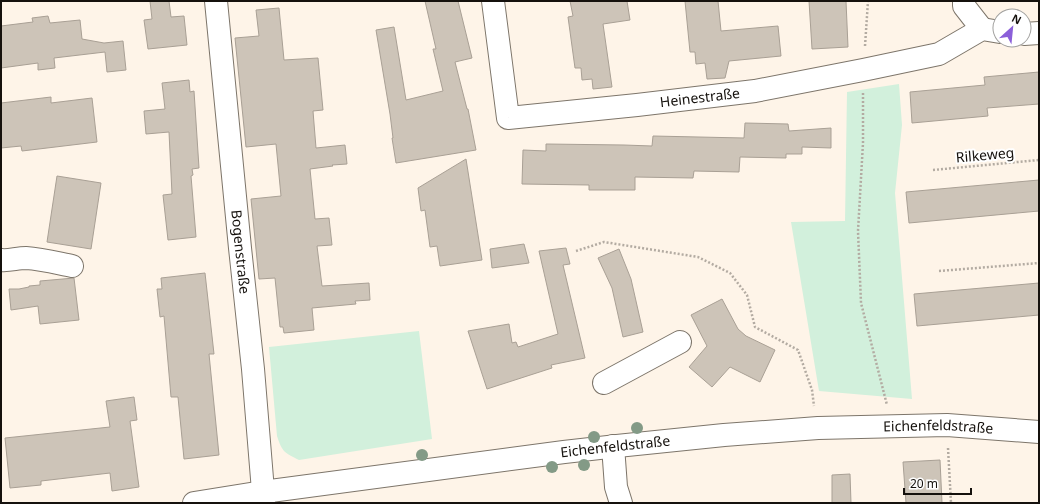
<svg xmlns="http://www.w3.org/2000/svg" width="1040" height="504" font-family="'Noto Sans',sans-serif">
  <rect width="100%" height="100%" fill="#fef4e8"/>
  <path fill="#d2f0dc" d="M 899,84 L 902,125 L 895,193 L 912,399 L 819,391 L 791,222 L 845,221 L 847,92 Z
    M 419,331 L 432,439 L 299,460 C 285,453 282,452 277,436 L 269,347 Z"/>
  <path fill="#cdc4b8" stroke="#a9a095" d="M 150,1 L 169,1 L 171,17 L 184,16 L 187,45 L 148,49 L 144,20 L 152,19 Z
    M 425,1 L 458,1 L 472,58 L 455,62 L 467,109 L 468,109 L 476,150 L 396,163 L 392,138 L 393,138 L 390,114 L 376,30 L 394,27 L 406,100 L 443,91 L 433,49 L 436,49 Z
    M 570,1 L 627,1 L 630,20 L 603,24 L 612,87 L 593,89 L 592,79 L 582,80 L 581,68 L 575,68 L 568,17 L 573,16 Z
    M 685,1 L 718,1 L 721,31 L 778,26 L 781,56 L 729,61 L 725,78 L 707,79 L 705,63 L 696,64 L 695,52 L 690,52 Z
    M 809,1 L 846,1 L 848,47 L 812,49 Z
    M 279,8 L 284,60 L 318,58 L 323,110 L 313,111 L 316,148 L 345,145 L 347,164 L 332,165 L 333,166 L 310,169 L 315,219 L 329,218 L 332,245 L 317,246 L 322,286 L 369,283 L 370,300 L 355,301 L 356,304 L 312,308 L 314,330 L 284,333 L 283,327 L 280,327 L 275,278 L 259,279 L 251,199 L 281,196 L 276,144 L 246,147 L 235,38 L 259,36 L 256,10 Z
    M 48,16 L 50,23 L 80,20 L 82,39 L 104,43 L 123,41 L 126,70 L 107,72 L 105,52 L 54,58 L 55,68 L 38,70 L 38,63 L 1,68 L 1,26 L 33,22 L 32,18 Z
    M 1039,72 L 1039,104 L 987,108 L 988,116 L 912,123 L 910,92 L 985,85 L 984,77 Z
    M 189,80 L 190,92 L 194,91 L 199,168 L 192,169 L 193,175 L 191,176 L 196,237 L 168,240 L 163,195 L 172,194 L 169,132 L 146,134 L 144,111 L 165,109 L 162,83 Z
    M 51,97 L 51,103 L 92,98 L 97,142 L 22,151 L 21,146 L 1,148 L 1,103 Z
    M 745,123 L 788,124 L 789,131 L 831,128 L 831,148 L 802,147 L 802,154 L 786,154 L 786,158 L 740,157 L 739,172 L 694,171 L 693,178 L 635,177 L 635,190 L 589,190 L 589,185 L 522,184 L 523,150 L 546,151 L 546,144 L 624,145 L 652,146 L 653,136 L 744,138 Z
    M 466,159 L 482,260 L 440,266 L 437,246 L 430,247 L 425,210 L 421,211 L 418,188 Z
    M 57,176 L 101,183 L 91,249 L 47,242 Z
    M 1039,180 L 1039,211 L 909,223 L 906,192 Z
    M 524,244 L 529,263 L 492,268 L 490,249 Z
    M 566,248 L 570,264 L 563,265 L 585,358 L 551,365 L 552,368 L 487,389 L 468,331 L 509,324 L 512,343 L 516,342 L 518,347 L 558,334 L 539,251 Z
    M 619,249 L 631,279 L 643,332 L 623,337 L 612,288 L 598,258 Z
    M 205,273 L 214,354 L 209,354 L 219,455 L 184,459 L 178,397 L 171,397 L 164,316 L 160,317 L 157,289 L 162,289 L 161,278 Z
    M 74,278 L 79,320 L 40,324 L 38,306 L 11,310 L 9,289 L 19,289 L 29,287 L 29,286 L 40,285 L 40,281 Z
    M 1039,283 L 1039,315 L 917,326 L 914,294 Z
    M 722,299 L 738,329 L 746,336 L 775,350 L 760,382 L 730,367 L 712,387 L 689,367 L 707,346 L 691,315 Z
    M 134,397 L 137,420 L 130,421 L 139,487 L 112,491 L 110,473 L 41,481 L 41,485 L 10,488 L 5,438 L 110,427 L 106,401 Z
    M 940,460 L 942,503 L 906,503 L 903,462 Z
    M 850,474 L 851,503 L 832,503 L 832,475 Z"/>
  <g fill="none" stroke-linecap="round" stroke-linejoin="round">
    <g stroke="#7d756a" stroke-width="24">
      <g id="minor">
        <path id="s1" d="M 216,1 L 240,248 L 253,369 L 264,503"/>
        <path id="s2" d="M 493,1 L 508,118 L 637,105 L 755,91 L 863,70 L 939,54 L 982,29 L 1000,32"/>
        <path d="M 964,1 L 964,6 L 982,29"/>
        <path d="M 1024,34 L 1039,33"/>
        <path d="M 1,260 C 9,261 17,258 26,258 C 42,259 57,263 72,266"/>
        <path d="M 604,383 L 680,342"/>
        <path d="M 613,446 L 616,487 L 621,503"/>
        <path id="s3" d="M 194,503 L 263,492 L 564,452 L 617,446 L 724,435 L 818,428 L 947,425 L 1039,432"/>
      </g>
    </g>
    <path stroke="#b3aba2" stroke-width="2.5" stroke-dasharray="2 2" stroke-linecap="butt" d="M 865,46 L 868,1
      M 863,93 L 863,143 L 858,231 L 861,303 L 887,405
      M 933,170 L 1039,160
      M 576,251 L 604,242 L 698,257 L 730,273 L 747,295 L 755,327 L 798,350 L 812,390 L 814,406
      M 939,271 L 1039,263
      M 948,448 L 951,503"/>
    <use href="#minor" stroke="#fff" stroke-width="22"/>
  </g>
  <g fill="#839a86">
    <circle cx="637" cy="428" r="6"/>
    <circle cx="594" cy="437" r="6"/>
    <circle cx="422" cy="455" r="6"/>
    <circle cx="584" cy="465" r="6"/>
    <circle cx="552" cy="467" r="6"/>
  </g>
  <g text-anchor="middle" stroke-width="4" stroke-linejoin="round" paint-order="stroke">
    <g font-size="14" fill="#15110d" stroke="#fff">
      <text dy="5" stroke="none"><textPath href="#s2" startOffset="311">Heinestraße</textPath></text>
      <text transform="translate(985 155) rotate(-5)" y="5">Rilkeweg</text>
      <text dy="5" stroke="none"><textPath href="#s1" startOffset="252">Bogenstraße</textPath></text>
      <text dy="5" stroke="none"><textPath href="#s3" startOffset="749">Eichenfeldstraße</textPath></text>
      <text dy="5" stroke="none"><textPath href="#s3" startOffset="425">Eichenfeldstraße</textPath></text>
    </g>
  </g>
  <rect width="1040" height="504" fill="none" stroke="#15110d" stroke-width="4"/>
  <g transform="translate(1012 28) rotate(27)"><circle r="19" fill="#ffffff" stroke="#a1a09e"/>
  <path d="M0-3L7 15L0 10L-7 15Z" fill="#8b5fd9"/>
  <text y="-6" font-size="11" font-weight="bold" text-anchor="middle" fill="#15110d">N</text>
  </g>
  <path d="M904 488v6h67v-6" fill="none" stroke="#15110d" stroke-width="2"/>
  <text x="910" y="488" font-size="12" fill="#15110d" stroke="#ffffff" stroke-width="3" paint-order="stroke">20 m</text>
</svg>
